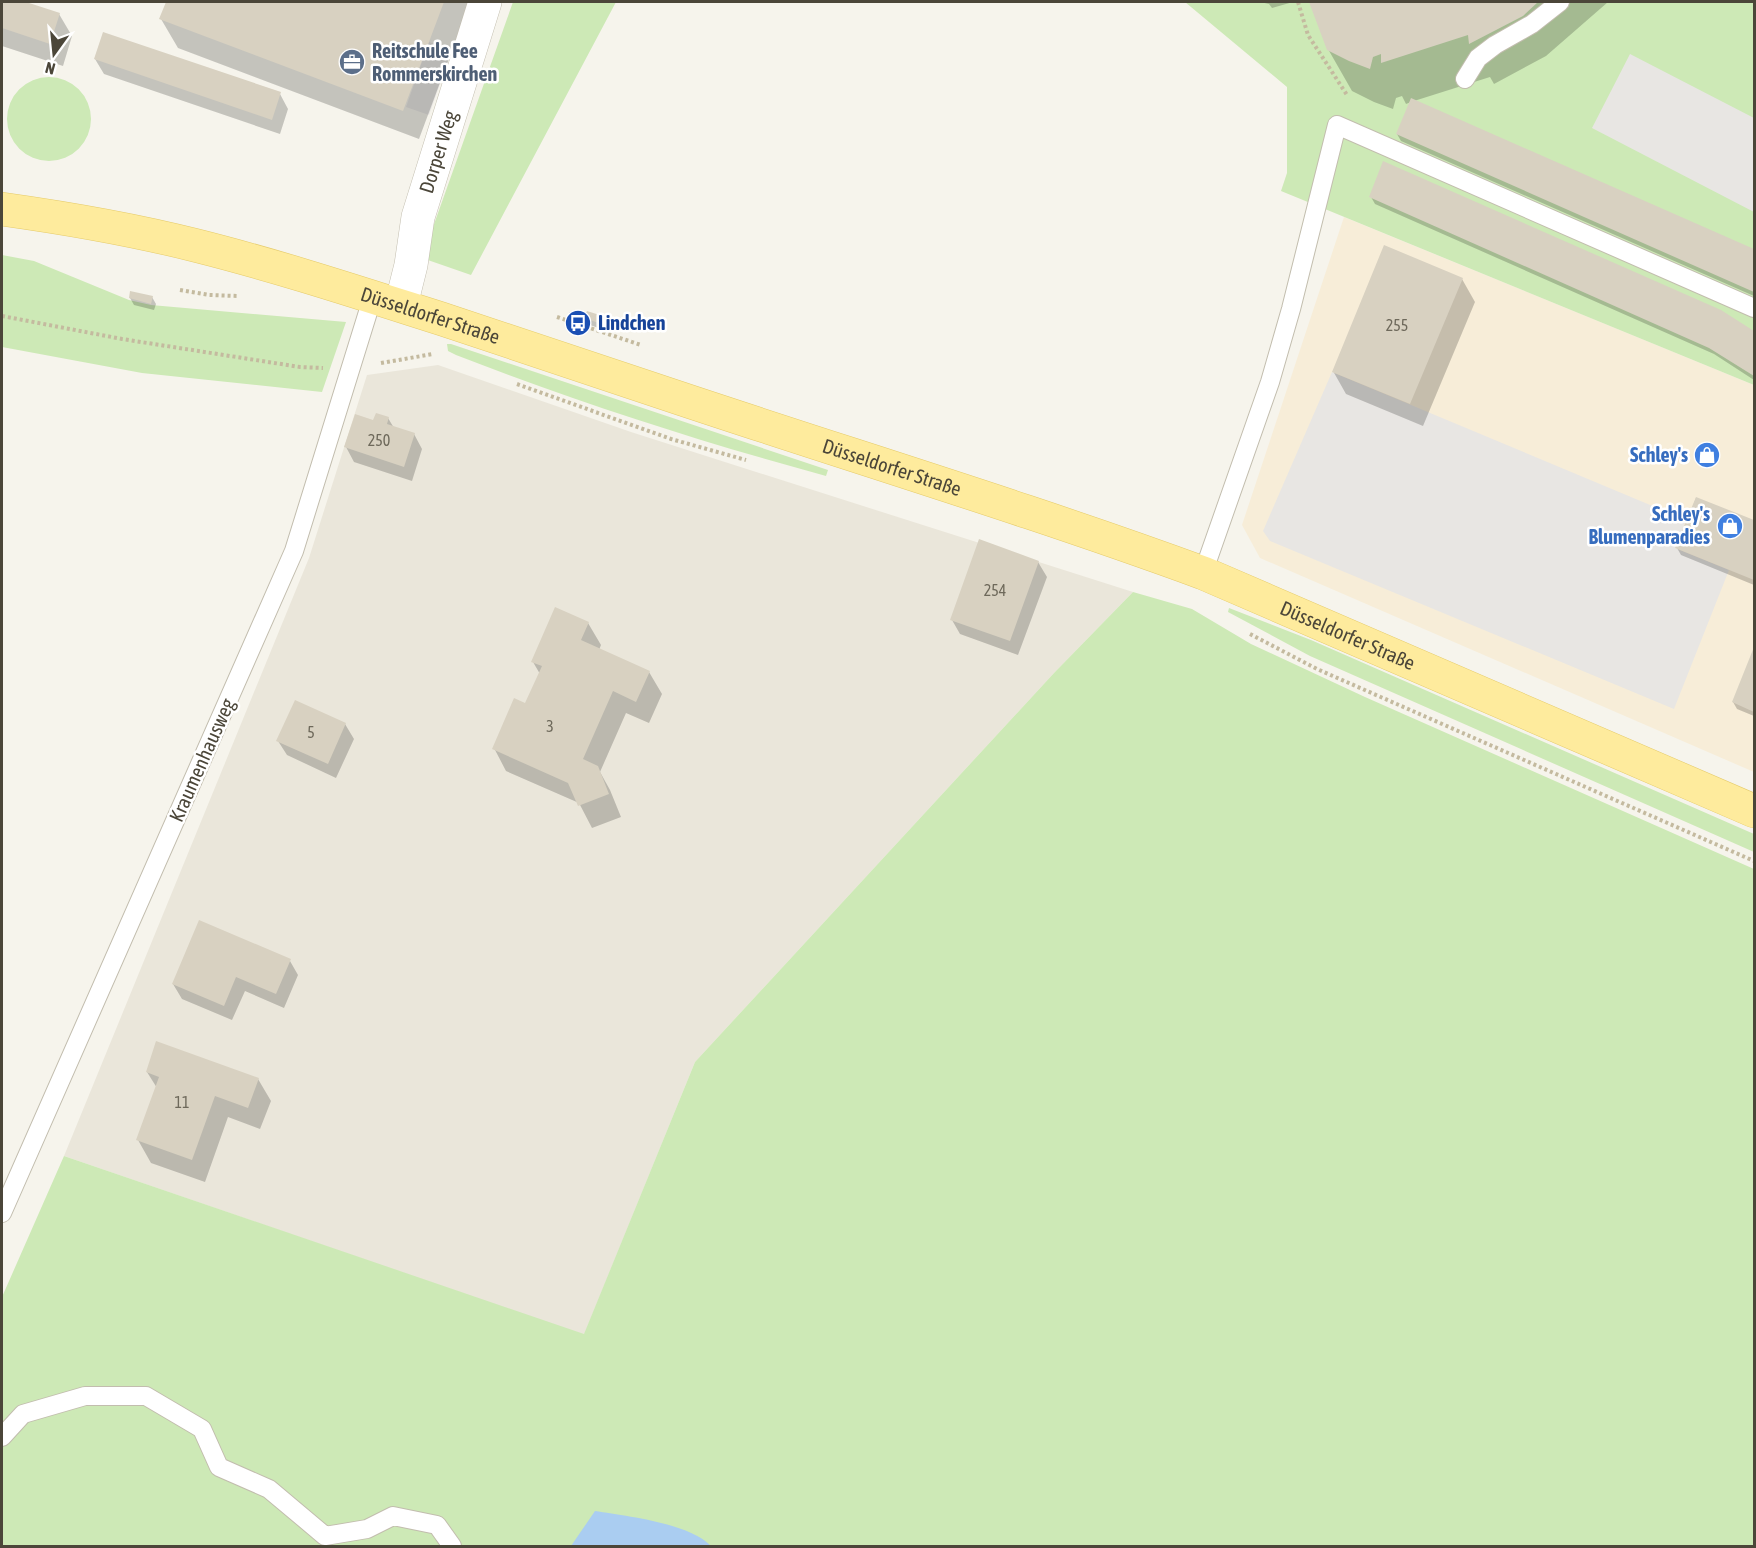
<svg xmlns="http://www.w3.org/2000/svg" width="1756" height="1548" font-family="'Asap Condensed',sans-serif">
  <rect width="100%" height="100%" fill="#f6f4ec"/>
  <path fill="#eae6da" d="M 438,365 L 631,432 L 1133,592 L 1054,673 L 695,1062 L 584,1335 L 64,1156 L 309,558 L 367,375 Z"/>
  <path fill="#f7edd8" d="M 1344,217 L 1754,385 L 1754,772 L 1260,558 L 1242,525 Z"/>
  <path fill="#cde9b6" d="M 513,2 L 616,2 L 471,275 L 422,258 Z
    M 1185,2 L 1754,2 L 1754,385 L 1281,191 L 1287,173 L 1287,87 Z
    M7 119a42 42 0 1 1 84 0a42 42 0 1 1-84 0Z
    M 2,255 L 34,261 L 129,300 L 151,305 L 346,322 L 322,392 L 142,373 L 2,347 Z
    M 447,344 L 451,344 L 828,470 L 826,476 C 701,442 577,402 456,355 L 448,351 Z
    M 1133,592 L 1192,609 L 1251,644 L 1365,697 L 1754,869 L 1754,1546 L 2,1546 L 2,1297 L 64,1156 L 584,1334 L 695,1062 L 1054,673 Z
    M 1229,608 L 1311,640 L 1754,834 L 1754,852 L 1310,656 L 1228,612 Z"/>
  <path fill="#e8e6e3" d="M 429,42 L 452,50 L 429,115 L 406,107 Z
    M 1630,54 L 1754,118 L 1754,212 L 1592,128 Z
    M 1332,372 L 1686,520 L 1675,548 L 1729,570 L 1674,709 L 1270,541 L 1263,531 Z"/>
  <path fill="#aacdf1" d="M 595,1511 C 626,1516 689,1523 711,1546 L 571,1546 Z"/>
  <path fill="#0003" d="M 2,2 L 21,2 L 59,14 L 72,36 L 63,66 L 2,46 Z
    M 168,2 L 470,2 L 419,139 L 178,48 L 161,19 Z
    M 1260,2 L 1293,2 L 1272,8 L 1269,4 Z
    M 1310,2 L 1608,2 L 1546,56 L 1494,84 L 1490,77 L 1414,101 L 1754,251 L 1754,296 L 1401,141 L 1397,134 L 1411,102 L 1406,104 L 1402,96 L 1396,98 L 1393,109 L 1374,102 L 1352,91 L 1328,49 Z
    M 95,59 L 280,94 L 288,109 L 280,134 L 104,74 Z
    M 1371,197 L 1721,312 L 1754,332 L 1754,380 L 1714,354 L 1375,204 Z
    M 1462,279 L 1475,302 L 1423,426 L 1346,394 L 1333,371 Z
    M 152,297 L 156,304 L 154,310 L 134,305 L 130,298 Z
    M 586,318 L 608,320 L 612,327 L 610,332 L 590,325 Z
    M 388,418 L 394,428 L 414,434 L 422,449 L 412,481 L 354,462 L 346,447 Z
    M 1696,498 L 1754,522 L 1754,585 L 1681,555 L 1677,548 Z
    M 1038,562 L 1047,577 L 1018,655 L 960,634 L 952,620 Z
    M 588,623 L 601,645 L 599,650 L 649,672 L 662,694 L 649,723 L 626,713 L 600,772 L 610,790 L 621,817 L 592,828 L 579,803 L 506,771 L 494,748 L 526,705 L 540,674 L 533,662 Z
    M 1754,651 L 1754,716 L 1737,709 L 1733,702 Z
    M 345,724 L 354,739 L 336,778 L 287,755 L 278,741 Z
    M 290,961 L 298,975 L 284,1008 L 245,991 L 232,1020 L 182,999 L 173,984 Z
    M 147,1072 L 258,1079 L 271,1101 L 260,1129 L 228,1117 L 205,1182 L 151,1163 L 138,1140 L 157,1088 Z"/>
  <path fill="#d8d1c1" d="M 2,2 L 26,2 L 60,13 L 50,44 L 2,28 Z
    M 166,2 L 444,2 L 403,111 L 159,19 Z
    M 1309,2 L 1538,2 L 1523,16 L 1469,44 L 1468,35 L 1381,63 L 1381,54 L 1373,57 L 1370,69 L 1349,61 L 1327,50 Z
    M 103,32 L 281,92 L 272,120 L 94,59 Z
    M 1411,98 L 1754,249 L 1754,292 L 1396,134 Z
    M 1383,161 L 1721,310 L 1754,331 L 1754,376 L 1709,348 L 1369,197 Z
    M 1384,245 L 1463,278 L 1410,404 L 1332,372 Z
    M 130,291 L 153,296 L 151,304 L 129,298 Z
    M 587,311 L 609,318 L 607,326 L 584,318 Z
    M 376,413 L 389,417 L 387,424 L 415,433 L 404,467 L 344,447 L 355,414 L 373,420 Z
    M 1696,497 L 1754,520 L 1754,580 L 1675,548 Z
    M 979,539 L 1039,561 L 1010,641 L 950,620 Z
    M 555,607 L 589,622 L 581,640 L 650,671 L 636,702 L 613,691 L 583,759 L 598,766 L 609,794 L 578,806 L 568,783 L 492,749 L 514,698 L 525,703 L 542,666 L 531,662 Z
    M 1754,647 L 1754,712 L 1732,702 Z
    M 295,700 L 346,723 L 328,764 L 276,741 Z
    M 199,920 L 291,959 L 276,994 L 236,977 L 224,1006 L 172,984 Z
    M 156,1041 L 259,1078 L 248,1108 L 215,1096 L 192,1160 L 136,1140 L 159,1077 L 146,1072 Z"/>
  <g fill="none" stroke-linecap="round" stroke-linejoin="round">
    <g stroke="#c2bdae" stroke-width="20">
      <path id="lane" d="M 1465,79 L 1478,58 L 1495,45 L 1532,24 L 1560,2
        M 1203,573 L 1270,382 L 1291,309 L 1337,125 L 1754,308
        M 2,1213 L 294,551 L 373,296
        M 2,1437 L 23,1414 L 85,1396 L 146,1396 L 202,1429 L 219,1467 L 269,1489 L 325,1536 L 367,1529 L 393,1516 L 437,1525 L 452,1546"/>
    </g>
    <g stroke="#c2bdae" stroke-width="34">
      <g id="street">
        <path id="s1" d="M 401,305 L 411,265 L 418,217 L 485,2"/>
      </g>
    </g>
    <g stroke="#e5cb6b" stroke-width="34">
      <g id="primary">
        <path id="s2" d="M 2,209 C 66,218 131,229 194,245 C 278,266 360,293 442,319 C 522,345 602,372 682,399 C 856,457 1031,510 1203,573 L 1754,811"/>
      </g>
    </g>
    <path stroke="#c4ba9f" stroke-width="4" stroke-dasharray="3 3" stroke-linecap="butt" d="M 1298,2 L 1308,35 L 1347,95
      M 180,290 L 209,295 L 238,296
      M 2,316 L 122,339 L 300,367 L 323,368
      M 557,317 L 641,345
      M 381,363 L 433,354
      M 517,384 L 671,439 L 746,460
      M 1250,634 L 1317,669 L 1754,861"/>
    <use href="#lane" stroke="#fff" stroke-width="18"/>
    <use href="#street" stroke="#fff" stroke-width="33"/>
    <use href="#primary" stroke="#feeb9d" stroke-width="33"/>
  </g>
  <defs>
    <g id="office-disc" transform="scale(1.35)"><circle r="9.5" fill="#5c6f8a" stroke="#fff"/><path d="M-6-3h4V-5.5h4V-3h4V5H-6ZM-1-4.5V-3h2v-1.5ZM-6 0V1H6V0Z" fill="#fff"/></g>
    <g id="bus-disc" transform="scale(1.35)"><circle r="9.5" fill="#1a4fb4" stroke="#fff"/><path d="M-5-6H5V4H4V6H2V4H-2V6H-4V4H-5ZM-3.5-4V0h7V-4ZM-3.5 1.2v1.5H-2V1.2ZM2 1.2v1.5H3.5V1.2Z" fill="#fff"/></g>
    <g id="shop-disc" transform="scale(1.35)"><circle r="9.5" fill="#3f7fe0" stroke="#fff"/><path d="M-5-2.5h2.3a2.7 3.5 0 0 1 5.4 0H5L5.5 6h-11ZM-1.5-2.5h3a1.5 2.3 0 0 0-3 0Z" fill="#fff"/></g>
  </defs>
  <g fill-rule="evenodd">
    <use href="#office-disc" x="352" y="62"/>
    <use href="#bus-disc" x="578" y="323"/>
    <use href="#shop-disc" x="1707" y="455"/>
    <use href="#shop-disc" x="1730" y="526"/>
  </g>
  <g text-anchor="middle" stroke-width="5" stroke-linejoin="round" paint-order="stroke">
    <g font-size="16" fill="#6e695b">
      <text x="1397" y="331">255</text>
      <text x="379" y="446">250</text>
      <text x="995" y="596">254</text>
      <text x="550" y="732">3</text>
      <text x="311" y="738">5</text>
      <text x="182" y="1108">11</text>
    </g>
    <g font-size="20" font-weight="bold" fill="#4e5e75" stroke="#fff" text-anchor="start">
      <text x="372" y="58">Reitschule Fee<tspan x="372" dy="23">Rommerskirchen</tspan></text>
    </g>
    <g font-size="20" fill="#4b4639" stroke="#fff">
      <text dy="7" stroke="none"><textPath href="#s1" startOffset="158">Dorper Weg</textPath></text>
      <text dy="7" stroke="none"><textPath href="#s2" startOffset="442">Düsseldorfer Straße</textPath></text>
      <text dy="7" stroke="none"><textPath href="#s2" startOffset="928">Düsseldorfer Straße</textPath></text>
      <text dy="7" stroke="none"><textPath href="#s2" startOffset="1414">Düsseldorfer Straße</textPath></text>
      <text transform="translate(202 760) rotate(-66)" y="7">Kraumenhausweg</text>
    </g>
    <g font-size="20" font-weight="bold" fill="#164399" stroke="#fff" text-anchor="start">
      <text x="598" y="330">Lindchen</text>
    </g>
    <g font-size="20" font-weight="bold" fill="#366cbe" stroke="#fff" text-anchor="end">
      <text x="1688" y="462">Schley's</text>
      <text x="1710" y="521">Schley's<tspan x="1710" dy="23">Blumenparadies</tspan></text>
    </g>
  </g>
  <rect width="1756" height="1548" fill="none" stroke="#4b4639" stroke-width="6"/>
  <g transform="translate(54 54) rotate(195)" stroke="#ffffff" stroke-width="4.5" paint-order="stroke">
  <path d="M0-4.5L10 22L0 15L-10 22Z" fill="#4b4639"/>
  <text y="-9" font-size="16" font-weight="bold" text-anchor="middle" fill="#4b4639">N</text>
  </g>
</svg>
